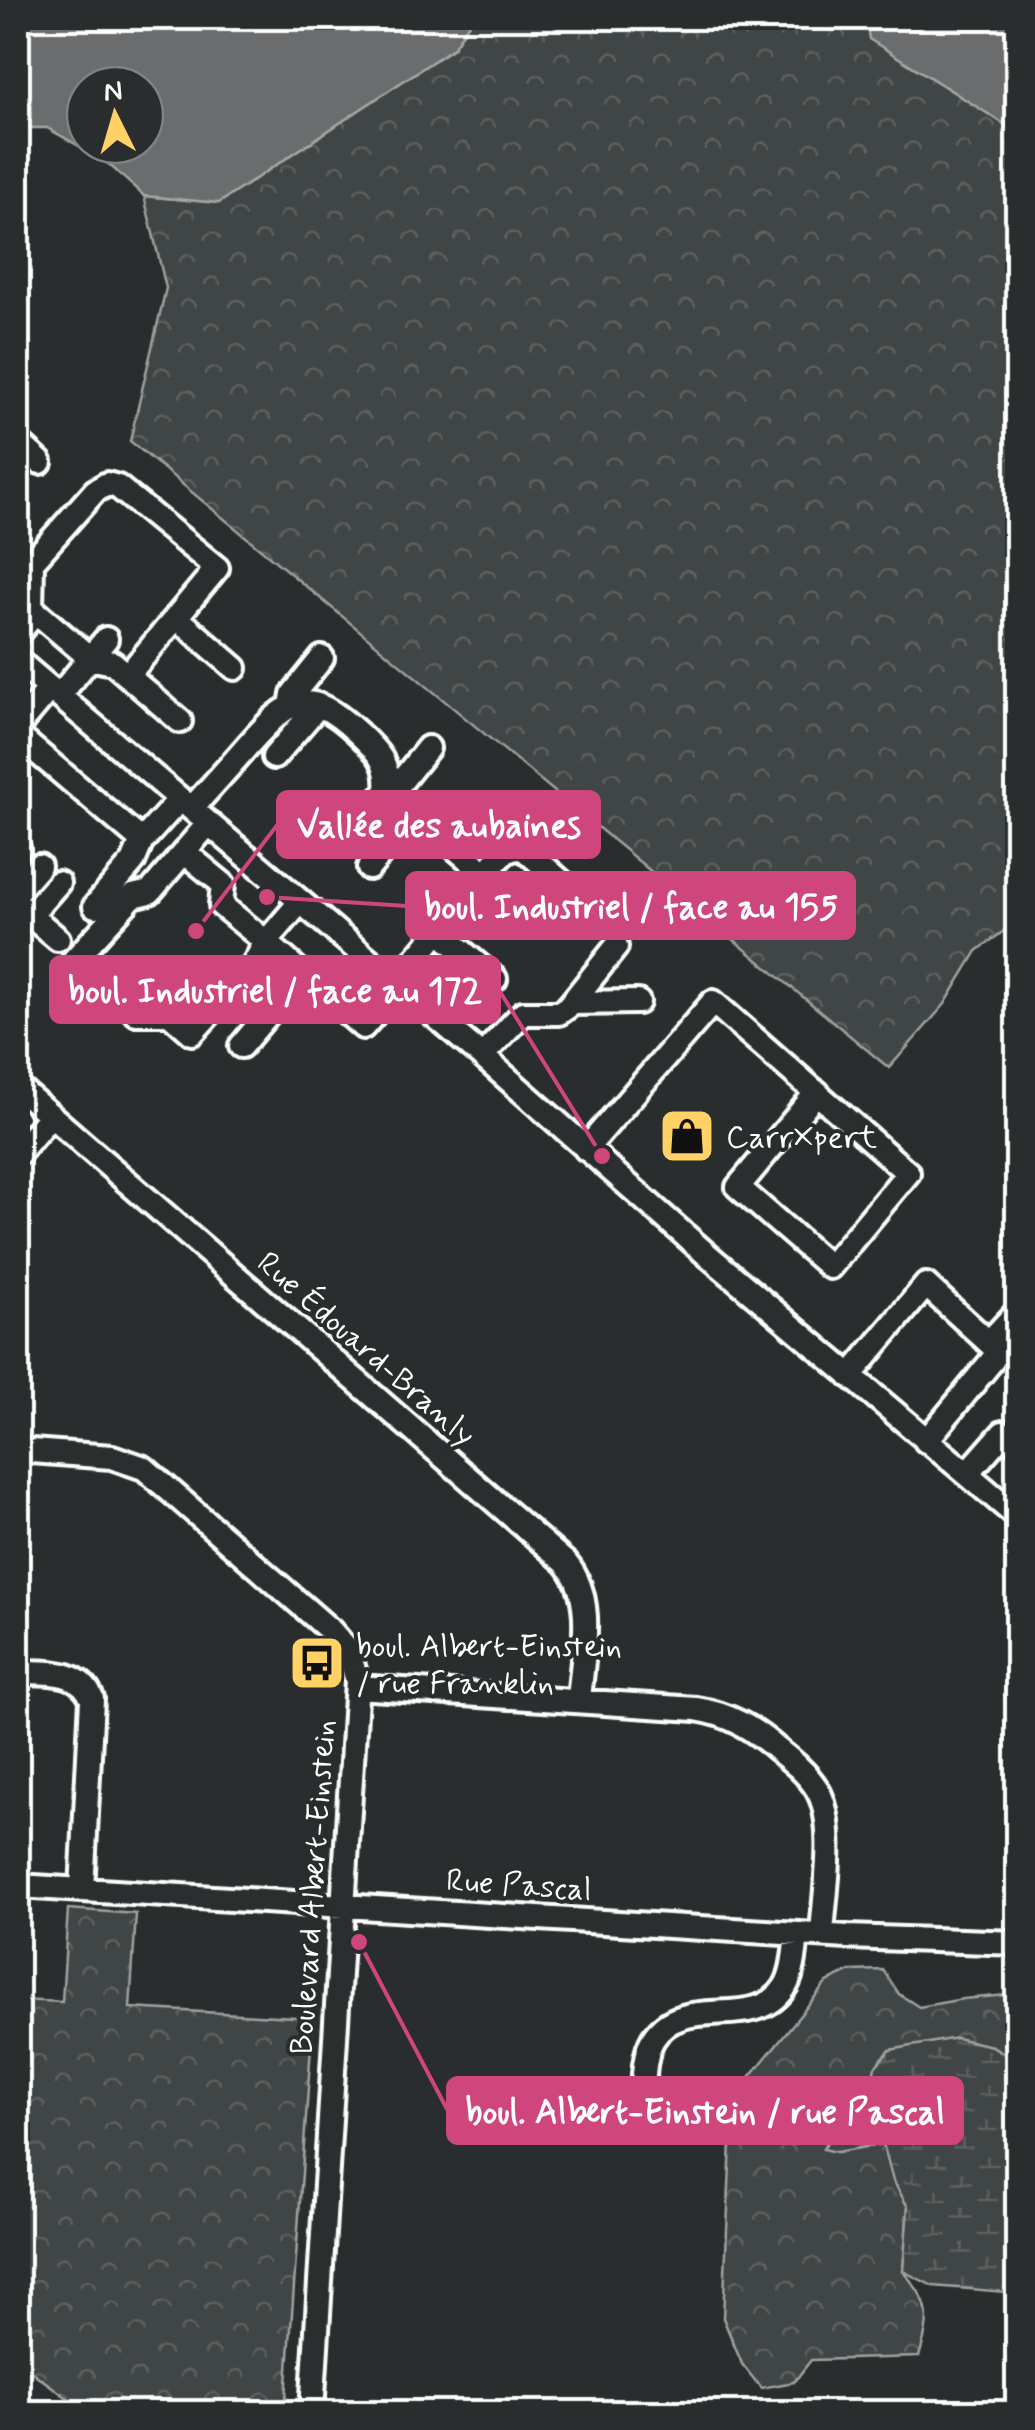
<svg xmlns="http://www.w3.org/2000/svg" width="1035" height="2430" font-family="Mynerve,sans-serif">
  <defs>
    <pattern id="forest-crowns" width="20" height="18" patternUnits="userSpaceOnUse" patternTransform="scale(2.5)"><rect width="20" height="18" fill="#414445"/><path d="M2 6a3 3 0 1 1 6 0M12 15a3 3 0 1 1 6 0" fill="none" stroke="#5e6061"/></pattern>
    <pattern id="wetland-marsh" width="20" height="14" patternUnits="userSpaceOnUse" patternTransform="scale(2.5)"><rect width="20" height="14" fill="#414445"/><path d="M1 5h8M5 5V1M11 12h8M15 12V8" fill="none" stroke="#5e6061"/></pattern>
  </defs>
  <rect width="100%" height="100%" fill="#2a2d2e"/>
  <filter id="ink" filterUnits="userSpaceOnUse"><feTurbulence type="fractalNoise" baseFrequency=".01" numOctaves="2"/><feDisplacementMap in="SourceGraphic" scale="20" xChannelSelector="R" yChannelSelector="G"/><feConvolveMatrix kernelMatrix="1 2 1 2 8 2 1 2 1" color-interpolation-filters="sRGB"/></filter>
  <g filter="url(#ink)">
    <path fill="url(#forest-crowns)" stroke="#a0a2a2" stroke-width="2.5" d="M 472,18 L 866,18 L 870,39 L 1017,132 L 1017,921 L 977,951 L 945,1004 L 889,1068 L 130,441 L 166,288 L 144,196 L 219,203 L 452,48 Z
      M 68,1909 L 136,1914 L 130,2008 L 313,2018 L 285,2412 L 87,2412 L 18,2362 L 18,2000 L 62,2002 Z
      M 883,1970 L 899,1994 L 919,2007 L 963,1999 L 1017,1994 L 1017,2061 L 992,2046 L 875,2067 L 868,2103 L 836,2126 L 823,2148 L 837,2152 L 883,2143 L 893,2180 L 908,2207 L 903,2271 C 932,2306 931,2315 919,2357 L 811,2360 L 794,2382 L 761,2388 L 742,2364 L 723,2318 L 733,2098 L 827,1982 L 851,1971 Z"/>
    <path fill="url(#wetland-marsh)" stroke="#a0a2a2" stroke-width="2.5" d="M 956,2038 L 992,2046 L 1017,2061 L 1017,2293 L 933,2286 L 903,2271 L 908,2207 L 893,2180 L 883,2144 L 837,2152 L 823,2149 L 836,2126 L 868,2103 L 875,2067 L 890,2050 Z"/>
    <path fill="#6a6c6d" stroke="#a6a7a7" stroke-width="2.5" fill-rule="evenodd" d="M 18,18 L 472,18 L 453,48 L 219,203 L 144,196 L 104,160 L 47,128 L 18,128 ZM 85,85 L 145,85 L 145,145 L 85,145 Z
      M 866,18 L 1017,18 L 1017,132 L 869,39 Z"/>
    <g fill="none" stroke-linecap="round" stroke-linejoin="round">
      <g stroke="#fff" stroke-width="30">
        <path id="minor" d="M 18,442 L 40,462
          M 36,612 L 31,608 L 32,562 L 95,491 L 107,484 L 118,487 L 217,568 L 128,675
          M 176,617 L 235,668
          M 18,633 L 36,612 L 90,658 L 59,696
          M 106,639 L 90,658 L 113,663 L 180,721
          M 18,661 L 482,1056 L 704,1252 L 1018,1517
          M 291,706 L 293,694 L 322,658
          M 18,726 L 50,688
          M 18,736 L 142,841 L 180,799
          M 274,757 L 319,705
          M 391,794 L 428,748
          M 311,811 C 338,810 370,817 387,790
          M 209,823 L 184,852 L 223,884 L 221,905 L 266,942 L 300,902
          M 18,850 L 18,848
          M 184,852 L 150,892 L 133,896 L 74,960 L 136,1013 L 169,1013 L 192,1033 L 252,967 L 266,942 L 363,1027 L 386,1001 L 402,975 L 486,874 L 387,790 C 390,762 376,750 357,732 C 307,686 290,698 249,744 C 230,766 211,787 192,808
          M 369,868 L 415,813
          M 486,874 C 497,861 506,844 524,849 L 570,889
          M 18,890 L 39,866
          M 18,905 L 58,939
          M 95,906 L 133,862 L 142,841
          M 30,915 L 58,883
          M 438,931 L 495,979
          M 572,1003 L 638,1002
          M 241,1046 L 302,974
          M 482,1056 L 523,1013 L 559,1013 L 569,1006 L 616,947
          M 18,1087 L 566,1563 C 597,1600 582,1656 579,1701
          M 586,1149 L 713,1002 L 908,1173 L 830,1267 L 738,1187 L 817,1092
          M 18,1154 L 50,1116
          M 989,1342 L 1018,1311
          M 850,1376 L 926,1285 L 999,1352 L 926,1441
          M 18,1450 L 112,1457 L 144,1468 L 331,1631 L 349,1652 L 357,1681 L 312,2412
          M 967,1474 L 1003,1433 L 1018,1445
          M 18,1672 C 45,1673 80,1668 92,1699 L 82,1890
          M 357,1687 L 696,1709 C 729,1714 753,1728 778,1750 C 792,1761 807,1773 817,1789 C 838,1824 824,1894 822,1935
          M 18,1886 L 848,1937 L 1018,1943
          M 642,2109 C 644,2087 642,2058 653,2039 C 683,1991 755,2034 785,1987 C 794,1973 795,1950 797,1934"/>
      </g>
      <use href="#minor" stroke="#2a2d2e" stroke-width="22"/>
    </g>
  </g>
  <defs>
    <g id="shop-square" transform="scale(2.875)"><rect x="-9" y="-9" width="18" height="18" rx="4" fill="#ffd166" stroke="#2a2d2e"/><path d="M-5-2.5h2.3a2.7 3.5 0 0 1 5.4 0H5L5.5 6h-11ZM-1.5-2.5h3a1.5 2.3 0 0 0-3 0Z" fill="#111"/></g>
    <g id="bus-square" transform="scale(2.875)"><rect x="-9" y="-9" width="18" height="18" rx="4" fill="#ffd166" stroke="#2a2d2e"/><path d="M-5-6H5V4H4V6H2V4H-2V6H-4V4H-5ZM-3.5-4V0h7V-4ZM-3.5 1.2v1.5H-2V1.2ZM2 1.2v1.5H3.5V1.2Z" fill="#111"/></g>
  </defs>
  <g fill-rule="evenodd">
    <use href="#shop-square" x="687" y="1136"/>
    <use href="#bus-square" x="317" y="1663"/>
  </g>
  <g text-anchor="middle" stroke-width="8" stroke-linejoin="round" paint-order="stroke">
    <g font-size="32" fill="#fff" stroke="#2a2d2e" text-anchor="start">
      <text x="726" y="1147">CarrXpert</text>
      <text x="356" y="1656">boul. Albert-Einstein<tspan x="356" dy="37">/ rue Franklin</tspan></text>
    </g>
    <g font-size="32" fill="#fff" stroke="#2a2d2e">
      <text transform="translate(367 1348) rotate(41)" y="11">Rue Édouard-Branly</text>
      <text transform="translate(519 1884) rotate(4)" y="11">Rue Pascal</text>
      <text transform="translate(312 1887) rotate(-86)" y="11">Boulevard Albert-Einstein</text>
    </g>
  </g>
  <path fill="none" stroke="#ce467c" stroke-width="4" d="M196 931L278 824M267 897L407 906M602 1156L499 990M359 1942L448 2111"/>
  <g fill="#ce467c" stroke="#2a2d2e" stroke-width="4">
    <circle cx="196" cy="931" r="10"/>
    <circle cx="267" cy="897" r="10"/>
    <circle cx="602" cy="1156" r="10"/>
    <circle cx="359" cy="1942" r="10"/>
  </g>
  <g fill="#ce467c" stroke="#ce467c" stroke-width="4">
    <rect x="278" y="792" width="321" height="65" rx="10"/>
    <rect x="407" y="873" width="447" height="65" rx="10"/>
    <rect x="51" y="957" width="448" height="65" rx="10"/>
    <rect x="448" y="2078" width="514" height="65" rx="10"/>
  </g>
  <g font-size="35" text-anchor="middle" font-weight="bold" fill="#fff">
    <text x="439" y="837">Vallée des aubaines</text>
    <text x="631" y="918">boul. Industriel / face au 155</text>
    <text x="275" y="1002">boul. Industriel / face au 172</text>
    <text x="705" y="2123">boul. Albert-Einstein / rue Pascal</text>
  </g>
  <rect width="1035" height="2430" fill="none" stroke="#2a2d2e" stroke-width="60"/>
  <rect x="30" y="30" width="975" height="2370" fill="none" stroke="#fff" stroke-width="4" filter="url(#ink)"/>
  <g transform="translate(115 115) rotate(355)"><circle r="48" fill="#2a2d2e" stroke="#7f8182" stroke-width="2.5"/>
  <path d="M0-8L18 38L0 25L-18 38Z" fill="#ffd166"/>
  <text y="-15" font-size="28" font-weight="bold" text-anchor="middle" fill="#ffffff">N</text>
  </g>
</svg>
